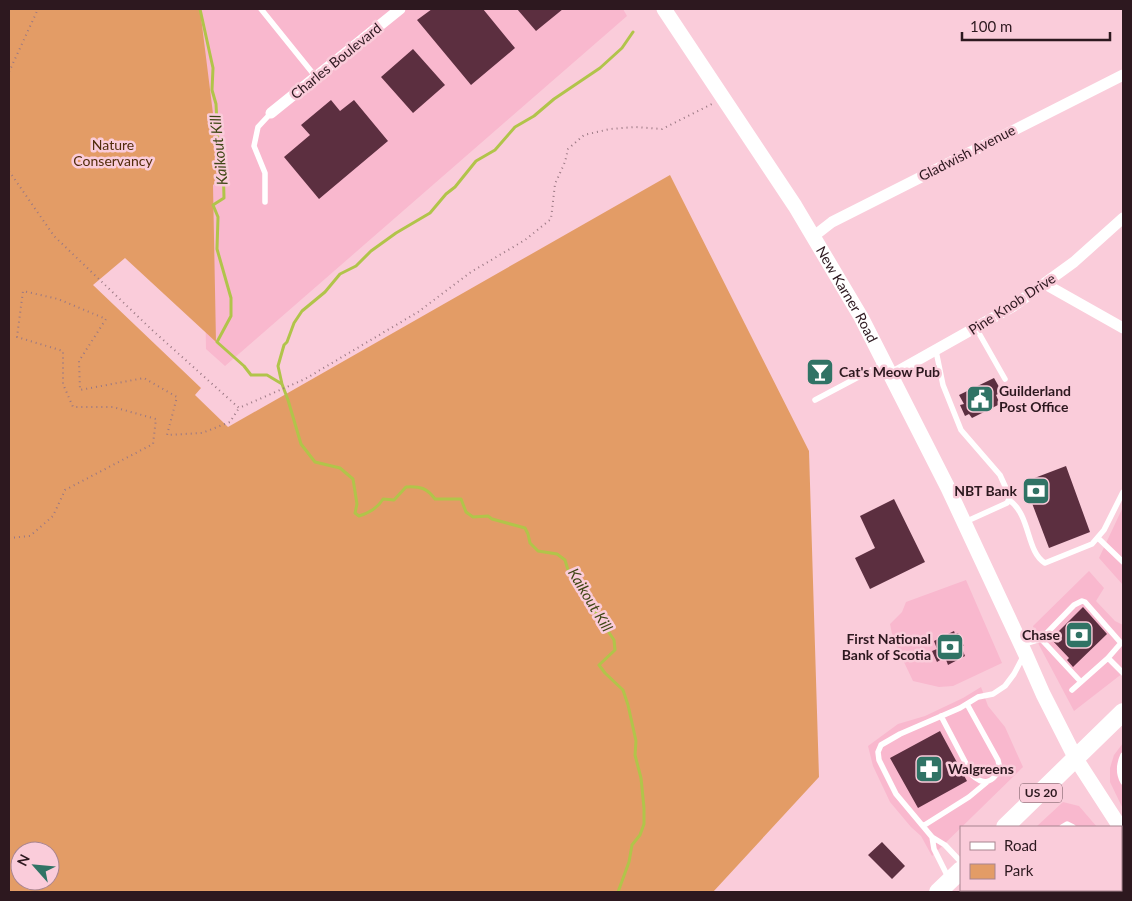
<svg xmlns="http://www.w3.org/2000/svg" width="1132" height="901" font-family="Lato,sans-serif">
  <rect width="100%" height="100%" fill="#faccda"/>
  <path fill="#f9b8ce" d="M 200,9 L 623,9 L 627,16 L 225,366 L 206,349 Z
    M 1123,507 L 1123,585 L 1099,558 Z
    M 1089,571 L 1104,588 L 1096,601 L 1115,621 L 1123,625 L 1123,673 L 1074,711 L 1039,645 L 1033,626 Z
    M 966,580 L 1002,663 L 953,686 L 939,687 L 913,681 L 893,639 L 890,624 L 902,612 L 906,602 Z
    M 981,687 L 988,706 L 1005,727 L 1023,767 L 932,856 L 921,836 L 911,827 L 890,802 L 873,766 L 868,746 L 898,724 L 925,716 L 963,698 Z
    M 1123,743 L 1123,809 L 1110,782 L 1110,768 L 1114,755 Z
    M 1063,802 L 1079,806 L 1097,827 L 1036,827 Z
    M 1121,865 L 1123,869 L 1123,891 L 1121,892 L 964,892 L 967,890 L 1121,890 Z"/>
  <path fill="#e39c66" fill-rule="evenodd" d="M 9,9 L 200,9 L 221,178 L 213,185 L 216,342 L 125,258 L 93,285 L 201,388 L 195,395 L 228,427 L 670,175 L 809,451 L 819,777 L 713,892 L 9,892 ZM 20,851 L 50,851 L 50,881 L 20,881 Z"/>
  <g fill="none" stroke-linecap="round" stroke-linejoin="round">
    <path stroke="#b1c44a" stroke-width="3" d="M 200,9 L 213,68 L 212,90 L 216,104 L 218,143 L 223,161 L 224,198 L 213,205 L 218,217 L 217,249 L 231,298 L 231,316 L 217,342 L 244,366 L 251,375 L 267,375 L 282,384 L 288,400 L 301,444 L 315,462 L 340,468 L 353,479 L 357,504 L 355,513 L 359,516 C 369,513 377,509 383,499 L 394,500 L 406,487 C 420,486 427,488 435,499 L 461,499 L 466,512 L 473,517 L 488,516 L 492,519 L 525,528 L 528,534 L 530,543 L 538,551 L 557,554 L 565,560 L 568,570 L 593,601 L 594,610 L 614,640 L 615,650 L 599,665 L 605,673 L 623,690 L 628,705 L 636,741 L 635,755 L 641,778 L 644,808 L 644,824 L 640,835 L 632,845 L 629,862 L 618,892
      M 282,384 L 278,366 L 284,345 L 287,342 L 294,323 L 302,311 L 325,292 L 340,274 L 356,266 L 371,251 L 396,233 L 430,213 L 446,194 L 455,187 L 476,161 L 495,150 L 515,127 L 534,116 L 554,99 L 600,68 L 622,48 L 633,32"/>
  </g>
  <path fill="#5c2f40" d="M 432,9 L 483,9 L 515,48 L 471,85 L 417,20 Z
    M 517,9 L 563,9 L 536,31 Z
    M 413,49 L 445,85 L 413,113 L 381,77 Z
    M 331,100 L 340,111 L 354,100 L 388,141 L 319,199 L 284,157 L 310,135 L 301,125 Z
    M 994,378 L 1002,392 L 996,395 L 1000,404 L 972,418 L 969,414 L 965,416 L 960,405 L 964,404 L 959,395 Z
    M 1066,466 L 1090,532 L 1049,548 L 1024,482 Z
    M 894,499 L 925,562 L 870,589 L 855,558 L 875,548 L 860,516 Z
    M 1083,607 L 1107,634 L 1073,667 L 1067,660 L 1069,658 L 1051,639 Z
    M 954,631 L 955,634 L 958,633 L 964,646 L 961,646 L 965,656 L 948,665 L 945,657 L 937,662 L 932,651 L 937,649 L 934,641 Z
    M 940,731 L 967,781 L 918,808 L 890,758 Z
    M 882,842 L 905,866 L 892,879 L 868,855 Z"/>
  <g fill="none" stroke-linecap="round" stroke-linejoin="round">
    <path stroke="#9a7883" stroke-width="2" stroke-dasharray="1 4" stroke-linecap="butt" d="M 9,72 L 38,9
      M 9,171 L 54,236 L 151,329 L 239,408 L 305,379 L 418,312 L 471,272 L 525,240 L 551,219 L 555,184 L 565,162 L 568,149 L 584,135 L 610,129 L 635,127 L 662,129 L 712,104
      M 9,538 L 30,536 L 53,516 L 65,490 L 153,444 L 156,419 L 113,407 L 73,407 L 63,384 L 63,351 L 17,337 L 23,291 L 58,299 L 106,319 L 79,361 L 80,390 L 144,378 L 177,397 L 167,435 L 202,433 L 230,422 L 239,408"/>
    <path stroke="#fff" stroke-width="5.5" d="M 261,9 L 315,76
      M 265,202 L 265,173 L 254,146 L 258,127 L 271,113
      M 976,328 L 1005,379
      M 936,351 L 943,385 L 961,430 L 1000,475 L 1010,497 L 1007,503 L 965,522
      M 815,400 L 883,364
      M 1009,500 C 1031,515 1026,552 1045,563 L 1092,544 L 1104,530 L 1123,492
      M 1098,538 L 1123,562
      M 1041,639 L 1081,682
      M 1022,645 L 1041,639 L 1074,605 L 1082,601 L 1085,602 L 1121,643 L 1108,658
      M 1072,690 L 1108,658 L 1123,673
      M 941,716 L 972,775 C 984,786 992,783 1000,769 L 998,760 L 967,704
      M 1123,755 C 1119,764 1118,773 1123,782
      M 923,826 L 969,797 L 987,782
      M 1062,827 L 1067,824 L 1073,827
      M 932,837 L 934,849 L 949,879
      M 961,862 L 945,845 L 932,837 L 896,794 L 879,760 L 878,752 L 881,745 L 900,734 L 960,708 L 978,697 L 993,694 L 1005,686 L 1014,674 L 1024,655
      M 1018,890 L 1019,892
      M 1051,890 L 1052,892
      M 984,892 L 987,890
      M 1032,892 L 1036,890
      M 1089,892 L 1097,890"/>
    <path stroke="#fff" stroke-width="11" d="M 271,113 L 400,9
      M 814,236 L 832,222 L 1123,75
      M 1045,284 L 1123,328
      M 891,375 L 1012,307 L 1074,262 L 1123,218"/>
    <path stroke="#fff" stroke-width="15" id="s1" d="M 664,9 L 795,206 L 861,317 L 948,488 L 1025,653 L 1043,694 L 1076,759 L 1120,827"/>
    <path stroke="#fff" stroke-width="18" d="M 1005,827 L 1123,712
      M 938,892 L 961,870"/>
  </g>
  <defs>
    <g id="bar-square" transform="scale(1.4375)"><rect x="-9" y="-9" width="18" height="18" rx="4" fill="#307365" stroke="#faccda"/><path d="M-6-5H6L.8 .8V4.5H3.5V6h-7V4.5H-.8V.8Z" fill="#fff"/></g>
    <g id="civic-square" transform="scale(1.4375)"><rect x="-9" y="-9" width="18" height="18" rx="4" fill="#307365" stroke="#faccda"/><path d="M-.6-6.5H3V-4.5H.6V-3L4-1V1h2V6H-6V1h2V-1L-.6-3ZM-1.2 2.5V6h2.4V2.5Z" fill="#fff"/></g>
    <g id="bank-square" transform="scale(1.4375)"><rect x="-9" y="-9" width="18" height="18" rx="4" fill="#307365" stroke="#faccda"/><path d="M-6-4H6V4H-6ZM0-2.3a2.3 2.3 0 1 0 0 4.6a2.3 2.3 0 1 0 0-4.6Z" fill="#fff"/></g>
    <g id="pharmacy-square" transform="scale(1.4375)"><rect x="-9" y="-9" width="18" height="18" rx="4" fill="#307365" stroke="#faccda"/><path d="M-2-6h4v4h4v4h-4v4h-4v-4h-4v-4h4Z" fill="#fff"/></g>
  </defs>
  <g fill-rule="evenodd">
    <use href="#bar-square" x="820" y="372"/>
    <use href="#civic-square" x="980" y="399"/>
    <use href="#bank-square" x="1036" y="491"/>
    <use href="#bank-square" x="1079" y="635"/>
    <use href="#bank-square" x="950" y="647"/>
    <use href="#pharmacy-square" x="929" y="769"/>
  </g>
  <g text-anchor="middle" stroke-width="5" stroke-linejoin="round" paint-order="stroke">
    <rect fill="#faccda" stroke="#6a4e57" stroke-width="1" x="1020" y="783.5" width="42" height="19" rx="4"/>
    <g font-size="12" font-weight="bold" fill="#2d181f">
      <text x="1041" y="797">US 20</text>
    </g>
    <g font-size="14" fill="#2d181f" stroke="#faccda">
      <text transform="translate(336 61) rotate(-39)" y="5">Charles Boulevard</text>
      <text transform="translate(967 153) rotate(-27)" y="5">Gladwish Avenue</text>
      <text dy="5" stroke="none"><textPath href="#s1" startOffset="339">New Karner Road</textPath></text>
      <text transform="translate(1012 304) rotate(-33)" y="5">Pine Knob Drive</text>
    </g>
    <g font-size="14" fill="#512c0b" stroke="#faccda">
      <text x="113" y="150">Nature<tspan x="113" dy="16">Conservancy</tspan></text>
    </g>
    <g font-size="14" font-weight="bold" fill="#2d181f" stroke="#faccda" text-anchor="start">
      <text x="839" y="377">Cat's Meow Pub</text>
      <text x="999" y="396">Guilderland<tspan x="999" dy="16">Post Office</tspan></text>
      <text x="1017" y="496" text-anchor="end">NBT Bank</text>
      <text x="1060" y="640" text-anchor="end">Chase</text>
      <text x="931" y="644" text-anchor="end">First National<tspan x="931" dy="16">Bank of Scotia</tspan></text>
      <text x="948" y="774">Walgreens</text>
    </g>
    <g font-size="15" font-style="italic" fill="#3f4615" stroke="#faccda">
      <text transform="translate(219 150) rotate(-96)" y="5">Kaikout Kill</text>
      <text transform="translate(590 600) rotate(59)" y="5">Kaikout Kill</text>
    </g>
  </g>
  <rect width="1132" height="901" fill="none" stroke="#2d181f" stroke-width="20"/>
  <rect x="960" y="826" width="162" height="65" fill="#faccda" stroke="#a8848f"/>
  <rect x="970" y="842" width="25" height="8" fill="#ffffff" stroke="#a8848f"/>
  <text x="1004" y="851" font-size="15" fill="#2d181f">Road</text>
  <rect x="970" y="864" width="25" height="15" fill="#e39c66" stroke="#a8848f"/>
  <text x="1004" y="876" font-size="15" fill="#2d181f">Park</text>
  <g transform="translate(35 866) rotate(297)"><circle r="24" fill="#faccda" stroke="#a8848f"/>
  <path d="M0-4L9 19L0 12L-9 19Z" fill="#307365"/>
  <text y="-8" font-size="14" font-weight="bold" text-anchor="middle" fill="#2d181f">N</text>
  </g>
  <path d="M962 32v8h148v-8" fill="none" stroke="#2d181f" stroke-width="2.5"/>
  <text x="970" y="32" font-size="15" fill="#2d181f" stroke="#faccda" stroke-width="4" paint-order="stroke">100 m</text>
</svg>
